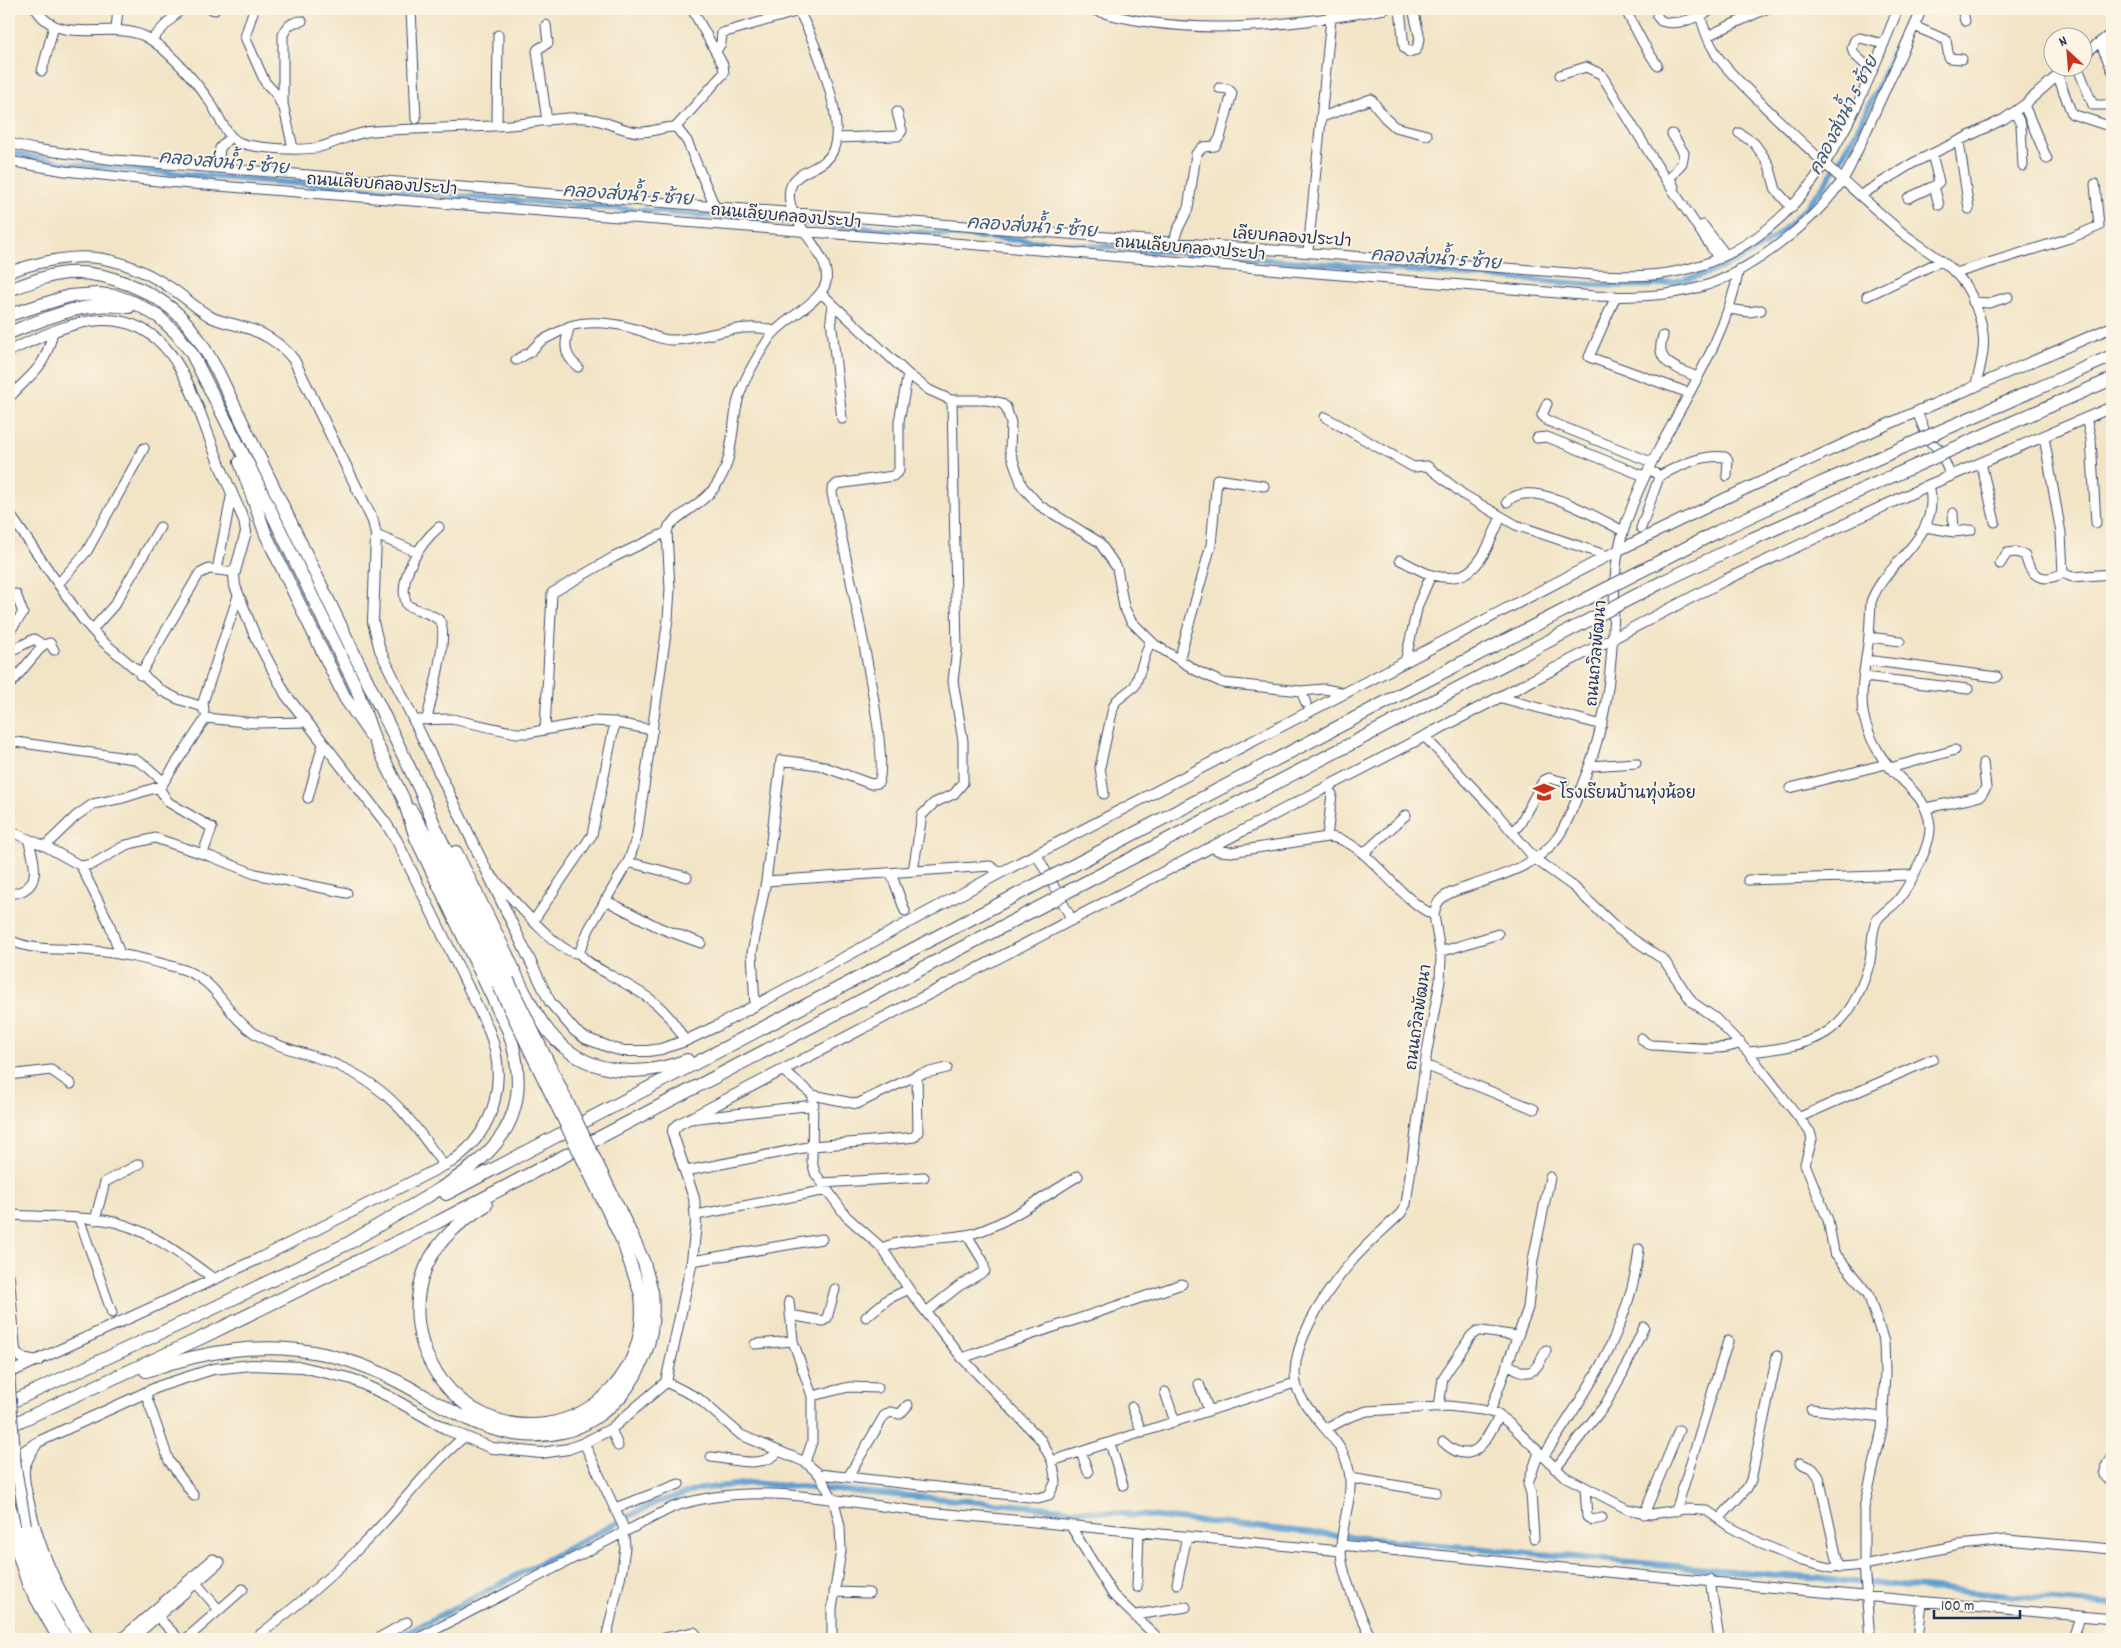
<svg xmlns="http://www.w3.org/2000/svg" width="2121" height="1648" font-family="Dekko,'Playpen Sans Thai',sans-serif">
  <rect width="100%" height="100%" fill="#fcf5e5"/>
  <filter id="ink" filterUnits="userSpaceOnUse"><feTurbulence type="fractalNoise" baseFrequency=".02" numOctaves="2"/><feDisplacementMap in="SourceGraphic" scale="10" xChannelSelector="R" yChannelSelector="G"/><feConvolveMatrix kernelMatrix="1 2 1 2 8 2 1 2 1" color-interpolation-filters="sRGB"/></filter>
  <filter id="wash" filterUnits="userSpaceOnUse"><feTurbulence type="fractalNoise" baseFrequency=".0096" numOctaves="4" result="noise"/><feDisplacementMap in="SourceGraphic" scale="20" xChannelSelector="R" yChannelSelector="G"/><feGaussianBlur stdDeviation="1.12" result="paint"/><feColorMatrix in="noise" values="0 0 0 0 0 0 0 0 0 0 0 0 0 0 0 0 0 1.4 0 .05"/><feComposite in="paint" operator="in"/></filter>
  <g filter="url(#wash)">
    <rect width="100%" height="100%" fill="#f2e4c6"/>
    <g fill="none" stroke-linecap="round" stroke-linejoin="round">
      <path stroke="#619fd2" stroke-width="6" d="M 9,152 L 68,164 L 241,179 L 1595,285 C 1623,286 1651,287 1678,281 C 1822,251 1859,126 1912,9
        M 395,1639 L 655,1503 L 700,1489 L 751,1483 L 1148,1516 L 1374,1539 L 2112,1605"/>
      <path stroke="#619fd2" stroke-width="10" d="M 1152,9 L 1240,9"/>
    </g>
  </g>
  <g filter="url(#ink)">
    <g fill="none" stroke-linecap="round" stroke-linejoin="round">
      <g stroke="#3b4a6e" stroke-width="11">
        <path id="minor" d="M 36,9 C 59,47 109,20 144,36 C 166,47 196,81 210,102 C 219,115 226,138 241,143 C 259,149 302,151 320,147 C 339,142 355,132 374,131 C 419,128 465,128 510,125 C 534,123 560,116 585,118 C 604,119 620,131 639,132 C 652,133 664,126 676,127 L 687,141 L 715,207
          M 211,9 L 215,10
          M 254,9 L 245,37 L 265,82 L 276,94 L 282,106
          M 411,9 L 416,119
          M 1090,9 C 1186,39 1288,26 1385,9
          M 1400,9 L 1404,47 L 1409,52 L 1416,50 L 1420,39 L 1413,9
          M 1625,9 L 1643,43 L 1657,65
          M 1699,9 C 1702,24 1708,41 1716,54 C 1729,74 1749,90 1765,107 C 1808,149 1853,190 1899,230 C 1924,251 1956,264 1971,295 C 1988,332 1986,349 1975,387
          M 1962,9 L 1965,21
          M 1657,16 L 1661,21 C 1679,27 1698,16 1714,9
          M 546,25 L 548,43 L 538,49 L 537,51 L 547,121
          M 1914,26 L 1946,40 L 1949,58 L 1962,59
          M 116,29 L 118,9
          M 1707,36 L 1766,9
          M 151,40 L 181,9
          M 2100,42 L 2112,70
          M 716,51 L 721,43 L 722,33 L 799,11
          M 2084,54 L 2112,33
          M 2078,68 L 2093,105 L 2112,105
          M 42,71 L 54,26
          M 1872,71 L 1854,54 L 1852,47 L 1855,40 L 1860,38 L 1884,44
          M 2057,74 L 2072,114 L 2112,127
          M 1560,75 L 1586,67 L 1601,74 L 1664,177 L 1719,259
          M 2024,105 L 2047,159
          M 2015,112 L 2021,125 L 2023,166
          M 1322,117 L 1371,99 L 1385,118 L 1395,127 L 1427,135
          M 497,126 L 498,35
          M 676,127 L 724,73 L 723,65 L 692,9
          M 1739,133 L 1754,143 L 1762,154 L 1769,165 L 1776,190 L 1792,208
          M 1672,134 L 1684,153 L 1682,163 L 1670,178 L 1674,187
          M 836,138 L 898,136 L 902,131 L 897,112
          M 1959,142 L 1969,209
          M 9,143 L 34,149 L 115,160 L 1595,275 C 1621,276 1648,277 1674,272 C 1807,247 1853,119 1898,9
          M 293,148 L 283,104 L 283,35 C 288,25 291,22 302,21
          M 9,161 L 65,171 L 167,182 L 966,244 L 1595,296 C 1631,297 1666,297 1701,287 C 1751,273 1827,213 1850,167 L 1922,9
          M 218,168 L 220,148 L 231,136
          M 1934,186 L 1939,205
          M 1861,195 L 1913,163 L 2004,119 L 2024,105 L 2066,68
          M 1908,198 L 1934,186 L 1939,182 L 1932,154
          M 1703,225 L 1726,255
          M 1174,242 L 1177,231 L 1188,209 L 1196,154 L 1203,147 L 1215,146 L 1220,138 L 1232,93 L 1228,89 L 1219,88
          M 1308,251 L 1331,18
          M 1956,273 L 2073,237 L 2099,226 L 2095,184
          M 821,293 L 908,374 L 929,390 L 951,400 L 987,400 L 1001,403 L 1006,407 L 1011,423 L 1010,451 L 1022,486 L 1039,505 L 1099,542 L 1117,568 L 1124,607 L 1131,621 L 1154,644 L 1197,671 L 1223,683 L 1301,691 L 1324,689 L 1346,693
          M 1616,296 L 1589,357 L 1689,393
          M 1867,296 L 1941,261
          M 1973,302 L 1989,303 L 2008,297
          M 833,305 L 831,319 L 842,419
          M 1729,309 L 1749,312 L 1761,310
          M 1663,336 C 1653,363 1677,368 1697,377
          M 516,360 L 530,352 L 541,341 L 570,326
          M 578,367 C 563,355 564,343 570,326 C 590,320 618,323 638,330 C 649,333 659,340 671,340 C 705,340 742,320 774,331
          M 9,398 C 33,371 44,371 53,332
          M 1547,404 L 1542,415 L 1548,421 L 1651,462
          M 1917,412 L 1929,441 L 1939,449 L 1951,476
          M 1325,417 L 1413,467 L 1427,466 L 1464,495 L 1516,525 L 1608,556
          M 2086,418 L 2091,439 L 2096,523
          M 1537,438 L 1547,437 L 1644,476
          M 1981,463 L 1995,522
          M 1659,476 C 1679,466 1702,454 1725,457 L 1728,460 L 1727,476
          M 1507,502 C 1529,476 1598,518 1623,531
          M 9,513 L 83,620 L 101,640 L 162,691 L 178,699 L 203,707
          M 1953,513 L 1954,532
          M 1925,527 L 1954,532 L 1971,530
          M 1641,528 L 1658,480 L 1659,476 L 1655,473
          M 376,535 L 417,552
          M 1400,560 C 1411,565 1421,572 1432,575 C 1477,588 1486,549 1501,517
          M 2000,564 L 2007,553 L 2016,552 L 2025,555 C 2030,576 2042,584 2063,573 L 2061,533 L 2044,437
          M 217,570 L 232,492
          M 2063,573 L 2072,577 L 2112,574
          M 59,583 L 87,551 L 144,448
          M 92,630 L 115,604 L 160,527
          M 9,632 L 23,613 L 16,594
          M 1869,637 L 1900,641
          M 9,652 L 34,639 L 43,645
          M 1179,660 L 1211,545 L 1217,479 L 1264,486
          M 1866,660 L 1997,677
          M 1405,662 L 1418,605 L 1431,575
          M 140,675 L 199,574 L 209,569 L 235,572
          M 1864,677 L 1968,689
          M 9,686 L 43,645 L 50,643 L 54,650
          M 1301,691 L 1306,703
          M 1498,697 L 1602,725
          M 204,711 L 203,702 L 238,596
          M 206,718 L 255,723 L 307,722
          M 427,719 C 430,702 451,631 439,620 C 431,613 416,610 407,605 C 396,580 420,543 439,527
          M 413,720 L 452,719 L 516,733 L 528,733 L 593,721 L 612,722 L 653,730
          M 545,729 L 552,593 L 614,557 L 667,532
          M 1424,736 L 1492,808 L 1535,859 L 1574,887 L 1618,929 L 1664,960 L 1692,1002 L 1715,1018 L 1748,1052 L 1810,1132 L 1812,1139 L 1805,1164 L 1828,1220 L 1834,1252 L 1868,1294 L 1884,1342 L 1885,1373 L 1882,1430 L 1864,1508 L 1864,1565 L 1870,1639
          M 9,741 L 134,759 L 146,766 L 164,782
          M 1590,766 L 1636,763
          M 1890,768 L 1955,750
          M 159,788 L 168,802 L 212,828 L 203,853
          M 1790,788 L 1886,764
          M 1104,794 L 1100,767 L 1113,708 L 1116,701 L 1135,686 L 1150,641
          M 308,798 L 323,744
          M 1926,808 L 1973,798 L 1980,796 L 1986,788 L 1983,763
          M 9,831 L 45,846 L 81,866 L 93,864 L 126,845 L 155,838 L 212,857 L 255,874 L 347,893
          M 1512,832 L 1520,824 L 1543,781 L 1549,778 L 1564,782
          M 1327,837 L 1332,794
          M 45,846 L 76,816 L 93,804 L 123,798 L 161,786 L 206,718
          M 1211,847 L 1219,851 L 1231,852 L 1327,837 C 1364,836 1397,900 1434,915
          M 1363,854 L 1406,815
          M 1037,855 L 1072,920
          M 628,862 L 687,877
          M 81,866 L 109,923 L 120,954
          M 913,871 L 922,815 L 934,803 L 954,794 L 963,783 L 963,741 L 953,681 L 957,649 L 952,400
          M 891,873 L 905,911
          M 490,874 C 504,889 560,957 579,953
          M 1748,880 L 1912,875
          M 766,881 L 781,760 L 819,765 L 871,784 L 878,783 C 894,762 840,532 832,493 L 832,489 L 837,484 L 893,476 L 899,471 L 899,421 L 908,374
          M 9,894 C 44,891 35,862 28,839
          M 605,900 L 660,928 L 701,943
          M 534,920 L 592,835 L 615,722
          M 9,940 C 38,953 64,947 94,951 C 122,953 148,960 175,967 C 221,979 221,1011 254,1033 C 280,1050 311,1053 339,1066 C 390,1088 413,1122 444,1166
          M 1440,952 L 1498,934
          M 755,1006 L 752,953 L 766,881 L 990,866 L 1000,873
          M 1641,1038 L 1646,1043 L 1651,1045 C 1669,1045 1729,1054 1740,1042
          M 685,1041 C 664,1003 647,996 610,975 C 599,969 587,963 579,953 L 589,929 L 629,860 L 637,836 L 668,619 L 670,589 L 667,532 L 669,526 C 683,511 706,502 717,484 C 734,460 731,427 738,400 C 743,380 757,357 768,340 C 781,319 821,304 826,282 C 832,251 783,222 790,189 C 795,170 820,170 830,156 C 851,126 813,38 798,9
          M 1748,1052 C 1816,1046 1848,1035 1869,965 C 1873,951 1870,933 1877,920 C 1882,912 1893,907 1899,899 C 1910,885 1931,845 1930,827 C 1928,791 1893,780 1878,751 C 1871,739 1865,725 1863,712 C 1860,690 1865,666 1868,644 C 1870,630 1870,616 1871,602 C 1885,561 1943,538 1929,485
          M 1425,1065 L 1534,1109
          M 782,1070 L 813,1095 L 812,1161 L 815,1173 L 846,1216 L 882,1248 L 912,1294 L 962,1358 L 1041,1440 L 1052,1461 L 1056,1481 L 1049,1495 L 1038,1498 L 819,1474
          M 9,1075 L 51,1070 L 71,1084
          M 917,1075 L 947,1068
          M 1800,1117 L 1933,1059
          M 690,1119 L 814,1105
          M 686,1171 L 813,1146 L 906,1138 L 914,1137 L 918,1132 L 917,1075 L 857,1104 L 813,1095
          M 822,1183 L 924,1177
          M 9,1215 C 40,1217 73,1216 104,1220 C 145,1226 182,1255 214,1279
          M 696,1215 L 827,1190
          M 79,1218 L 112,1313
          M 95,1220 L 105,1182 L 139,1164
          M 882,1248 C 908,1237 938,1240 966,1235 C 999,1229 1048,1194 1078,1176
          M 692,1261 L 822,1239
          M 789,1301 L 793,1341 L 812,1396 L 812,1442 L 805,1462
          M 926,1312 L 959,1286 L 985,1271 L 983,1261 L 967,1235
          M 790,1315 L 823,1321 L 827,1318 L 835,1289
          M 866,1317 L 888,1299 L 909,1289
          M 755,1344 L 793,1341
          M 962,1358 L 1182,1284
          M 1508,1364 C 1530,1379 1535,1373 1546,1350
          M 666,1382 L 698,1398 L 741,1435 L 805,1462 L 819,1474 L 834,1501 L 840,1526 L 841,1551 L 832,1609 L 832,1639
          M 1199,1384 L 1209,1411
          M 145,1392 L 169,1461 L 194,1496
          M 1165,1392 L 1175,1422
          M 812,1396 L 849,1387 L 878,1388
          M 1132,1407 L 1142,1433
          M 1439,1407 L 1443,1378 L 1471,1336 L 1477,1331 L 1482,1331 L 1518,1336
          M 1811,1409 L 1883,1417
          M 1490,1412 L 1528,1308 L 1533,1260 L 1550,1177
          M 611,1429 L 618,1446
          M 1326,1429 L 1349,1417 L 1367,1411 L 1448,1406 L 1482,1410 L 1497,1414 L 1510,1424 L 1564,1476 L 1627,1509 L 1651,1514 L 1685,1509 L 1706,1510 L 1730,1527 L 1762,1544 L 1802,1561 L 1831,1568 L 1864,1565 L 1959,1545 L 2006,1540 L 2112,1549
          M 1443,1442 C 1473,1470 1486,1440 1499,1416
          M 584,1443 L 623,1526 L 625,1547 L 622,1570 L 606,1639
          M 1110,1443 L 1123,1485
          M 1081,1452 L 1088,1472
          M 711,1457 C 732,1459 763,1470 779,1451
          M 1543,1457 C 1586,1394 1631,1327 1639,1249
          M 2112,1457 L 2106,1468 L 2104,1475 L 2112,1483
          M 1052,1461 L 1295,1383
          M 1800,1463 L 1813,1469 L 1819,1477 L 1839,1568
          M 1555,1469 L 1605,1405 L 1623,1373 L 1644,1327
          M 848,1477 L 884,1416 L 890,1412 L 900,1414 L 908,1405
          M 1350,1478 L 1436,1492
          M 1585,1488 L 1587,1517 L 1593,1520 L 1602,1518
          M 615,1508 L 679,1484
          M 1676,1511 L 1728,1341
          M 1644,1514 L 1679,1430
          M 1719,1519 L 1747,1488 L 1751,1480 L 1777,1356
          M 1070,1525 L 1113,1595 L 1159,1639
          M 1534,1538 L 1531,1493 L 1528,1484 L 1539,1452
          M 1341,1545 L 1563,1568 L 2112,1619
          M 1710,1580 L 1719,1639
          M 196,1583 L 219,1610
          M 1177,1584 L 1187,1536
          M 1137,1587 L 1139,1532
          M 834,1592 L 869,1593
          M 1136,1615 L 1186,1607
          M 158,1617 L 179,1639
          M 121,1639 L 213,1559
          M 132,1639 L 220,1562
          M 186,1639 L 243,1589
          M 254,1639 C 292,1610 330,1578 364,1543 C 399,1509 426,1469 464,1437
          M 377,1639 L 407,1622
          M 417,1639 L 673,1507 C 755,1479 843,1503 927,1512 C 1065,1526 1203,1537 1341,1551
          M 660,1639 L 694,1632 L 700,1639
          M 1371,1639 C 1361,1614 1341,1577 1341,1550 C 1341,1524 1354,1496 1349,1471 C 1343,1439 1314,1423 1300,1395 C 1280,1356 1327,1290 1352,1261 C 1367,1243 1385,1229 1401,1213 L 1406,1204 L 1427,1051 L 1440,981 L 1441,957 L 1434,915 C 1435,908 1437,902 1442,898 C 1449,892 1462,889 1470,886 C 1503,875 1540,865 1560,834 C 1569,819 1576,801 1582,785 C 1604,731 1610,688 1613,630 C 1615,600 1613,565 1622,536 C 1649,441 1721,366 1739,269
          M 1918,1639 L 1922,1602
          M 2073,1639 L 2080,1616"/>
      </g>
      <g stroke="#3b4a6e" stroke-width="12">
        <path id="major" d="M 9,272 C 72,250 114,250 171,288 C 185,297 197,309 211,317 C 220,322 231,323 240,326 C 261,331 281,343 294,360 L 373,521 L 376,535 L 373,622 L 380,650 L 550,1002 L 575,1031 L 585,1038 L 612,1048 L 623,1051 L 648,1051 L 661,1049 L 685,1041 L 719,1025 L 1000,873 L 1619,550 L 1728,497 L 1877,429 L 2112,327
          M 9,351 C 38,338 70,321 102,320 C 174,318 192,394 213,447 C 222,472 233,496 244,520 L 246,532 L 234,575 L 235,586 L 255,636 L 286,695 L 385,822 L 397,841 L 487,1026 C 509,1076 497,1131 451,1162 L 258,1259 L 9,1373
          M 9,1277 L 15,1351 L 21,1358 L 38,1361
          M 36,1445 C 31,1452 26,1460 24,1469 C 23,1481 27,1495 30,1507 C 41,1556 61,1598 90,1639
          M 9,1466 L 18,1455 L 38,1442 L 160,1386 L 213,1369 L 252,1365 L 302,1367 L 352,1379 L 390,1397 L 448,1430 L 492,1448 L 541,1453 L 568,1449 L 584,1443 L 611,1429 L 666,1382 L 692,1261 L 696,1223 L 694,1198 L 673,1135 L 673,1130 L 679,1124 L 1725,580 L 1929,485 L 2112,407
          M 9,1501 C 24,1550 39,1597 68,1639
          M 26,1525 L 47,1583 L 80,1639
          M 9,1528 L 27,1584 L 58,1639"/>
      </g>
      <g stroke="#3b4a6e" stroke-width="14">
        <path id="highway" d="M 9,290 C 28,283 47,275 67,273 C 105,270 155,291 182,318 C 197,334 207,353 218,372 L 420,790 L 436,829 L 508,980
          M 9,315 L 69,296 L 98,294 L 116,296 L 135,303 L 159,317 L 176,333 L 191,352 L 251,470 L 356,687 L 374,739 L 403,798 L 416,838 L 509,1032 C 538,1121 493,1158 423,1199 C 398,1214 372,1229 347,1244
          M 9,333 C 49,317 86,300 129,307
          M 2000,405 L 2112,356
          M 2011,423 L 2112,379
          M 240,462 L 266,535 L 345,698 L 370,734
          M 411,810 L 425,834 L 498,984
          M 456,852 C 473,886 490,920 507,955 C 519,981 531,1009 549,1032 C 584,1075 638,1079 687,1060
          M 1055,875 L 1424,682
          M 1065,893 L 1437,699
          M 446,1194 L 1045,880
          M 486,1205 C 461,1221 438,1239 426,1267 C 393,1347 460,1436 546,1424 C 572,1420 594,1408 612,1389 C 636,1362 645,1330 641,1295
          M 146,1371 C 204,1351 262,1341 324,1354 C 351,1360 377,1370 401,1383 C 454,1411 500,1447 563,1432 C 584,1427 605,1413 620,1397 C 646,1366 656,1332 652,1292
          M 9,1403 L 193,1318 L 355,1240
          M 9,1426 L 201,1338 L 438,1222 L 1055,899"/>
      </g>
      <use href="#minor" stroke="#fff" stroke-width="9"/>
      <use href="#major" stroke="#fff" stroke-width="10"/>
      <use href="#highway" stroke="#fff" stroke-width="12"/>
      <g stroke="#3b4a6e" stroke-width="12" stroke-linecap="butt">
        <path id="major-bridge" d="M 9,1373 L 16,1468 L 26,1525"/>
      </g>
      <g stroke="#3b4a6e" stroke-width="14" stroke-linecap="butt">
        <path id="highway-bridge" d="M 1424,682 L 1719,531 L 1819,484 L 2000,405
          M 1437,699 L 1662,582 L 1752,539 L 2011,423
          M 1045,880 L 1055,875
          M 1055,899 L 1065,893
          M 508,980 L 632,1236 L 644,1263 L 652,1292
          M 498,984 L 623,1242 L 641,1295"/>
      </g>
      <use href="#major-bridge" stroke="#fff" stroke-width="10"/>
      <use href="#highway-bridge" stroke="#fff" stroke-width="12"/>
    </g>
  </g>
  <defs>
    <g id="school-bare" transform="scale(1.725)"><path d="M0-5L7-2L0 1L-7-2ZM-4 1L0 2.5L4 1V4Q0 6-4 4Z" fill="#c8321e" stroke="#fcf5e5" stroke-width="2.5" paint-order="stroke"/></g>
  </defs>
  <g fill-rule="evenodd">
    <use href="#school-bare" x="1544" y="792"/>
  </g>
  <g text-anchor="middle" stroke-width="4" stroke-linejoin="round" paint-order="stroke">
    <g font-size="16" fill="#1b2f5e" stroke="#fcf5e5">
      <text transform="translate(382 183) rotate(4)" y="6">ถนนเลียบคลองประปา</text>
      <text transform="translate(786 215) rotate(5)" y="6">ถนนเลียบคลองประปา</text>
      <text transform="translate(1292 236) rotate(4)" y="6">เลียบคลองประปา</text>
      <text transform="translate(1190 247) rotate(5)" y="6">ถนนเลียบคลองประปา</text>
      <text transform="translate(1595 653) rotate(-85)" y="6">ถนนถวิลพัฒนา</text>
      <text transform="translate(1417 1017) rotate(-82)" y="6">ถนนถวิลพัฒนา</text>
    </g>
    <g font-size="16" fill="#1b2f5e" stroke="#fcf5e5" text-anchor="start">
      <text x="1560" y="798">โรงเรียนบ้านทุ่งน้อย</text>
    </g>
    <g font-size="18" font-style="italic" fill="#345687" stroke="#fcf5e5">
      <text transform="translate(1843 115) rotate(-63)" y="6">คลองส่งน้ำ 5 ซ้าย</text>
      <text transform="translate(224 162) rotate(5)" y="6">คลองส่งน้ำ 5 ซ้าย</text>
      <text transform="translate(628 194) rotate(4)" y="6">คลองส่งน้ำ 5 ซ้าย</text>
      <text transform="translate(1032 226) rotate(4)" y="6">คลองส่งน้ำ 5 ซ้าย</text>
      <text transform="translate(1436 258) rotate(4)" y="6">คลองส่งน้ำ 5 ซ้าย</text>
    </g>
  </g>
  <rect width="2121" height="1648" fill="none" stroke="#fcf5e5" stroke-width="30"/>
  <g transform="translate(2068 52) rotate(334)"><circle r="24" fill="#fcf5e5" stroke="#a2a6af"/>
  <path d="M0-4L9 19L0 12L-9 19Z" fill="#c8321e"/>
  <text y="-8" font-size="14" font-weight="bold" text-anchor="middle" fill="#1b2f5e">N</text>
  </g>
  <path d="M1934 1610v8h86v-8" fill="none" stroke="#1b2f5e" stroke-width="2.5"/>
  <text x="1941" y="1610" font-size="15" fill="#1b2f5e" stroke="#fcf5e5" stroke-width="4" paint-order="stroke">100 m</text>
</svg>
